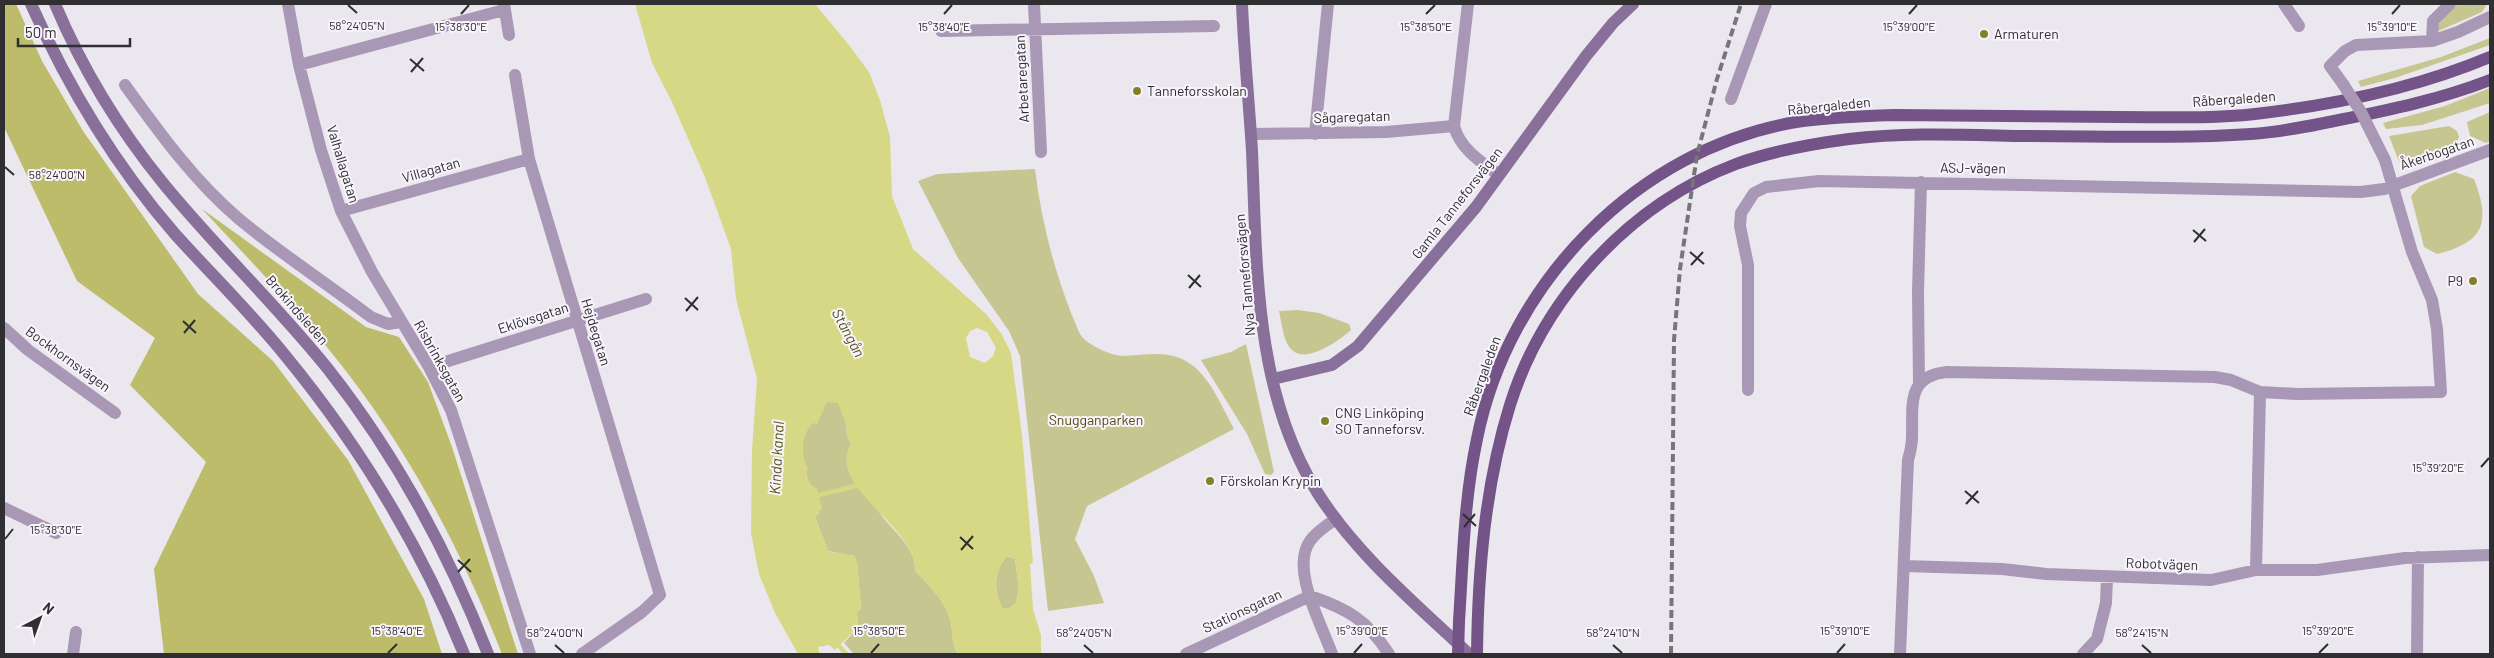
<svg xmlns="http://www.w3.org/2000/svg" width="2494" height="658" font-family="Barlow,sans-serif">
  <rect width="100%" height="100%" fill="#ebe7ef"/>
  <path fill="#c6c690" d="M 2458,4 L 2487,4 L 2482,12 L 2436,32 L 2439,24 Z
    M 2490,38 L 2490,45 L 2395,78 L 2361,87 L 2358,81 L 2441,57 Z
    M 2490,88 L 2490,103 L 2422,125 L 2386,129 L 2383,123 L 2445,106 Z
    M 2490,112 L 2490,141 L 2486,143 L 2470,136 L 2467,122 Z
    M 2449,126 L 2457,131 L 2459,137 C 2453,156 2424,168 2405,166 L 2398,159 L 2389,136 Z
    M 1035,169 C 1041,219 1053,266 1071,313 C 1075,321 1078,334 1085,340 C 1094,347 1112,356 1123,356 C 1150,355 1172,348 1196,368 C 1213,384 1223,409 1234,429 L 1087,506 L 1075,539 L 1094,576 L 1104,603 L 1048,611 L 1020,356 L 1009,331 L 958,258 L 918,181 L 937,174 Z
    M 2455,172 L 2474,179 C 2491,223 2484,242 2437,254 L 2424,247 L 2411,196 L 2420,186 Z
    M 1298,310 L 1319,313 L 1349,324 L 1351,330 C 1340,340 1308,363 1293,351 C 1283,343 1282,323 1279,311 Z
    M 1246,344 L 1274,472 L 1271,475 L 1265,474 L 1247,434 L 1201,360 L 1231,352 Z
    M 827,402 L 838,402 L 846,423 L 847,436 C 858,458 867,494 879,512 C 891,530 917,547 915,571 C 927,582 947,604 950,619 C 954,634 950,640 958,654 L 854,654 L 844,643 L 858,627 L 857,613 L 861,608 L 857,563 L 854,556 L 828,551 L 815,517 L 819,513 C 812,491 796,456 805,433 C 809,422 821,413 827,402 Z
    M 1007,556 L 1015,559 L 1019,589 L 1016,603 L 1008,609 L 1002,608 C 993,590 994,571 1007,556 Z"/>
  <path fill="#bcbc6b" d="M 4,4 L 16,4 L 42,61 L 83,131 L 198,294 L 273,361 L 348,460 L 424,599 L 442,654 L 164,654 L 154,569 L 206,462 L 130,385 L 155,338 L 77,281 L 4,127 Z
    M 202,209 L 366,327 L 399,337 L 428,382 L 452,447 L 518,654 L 502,654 C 466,562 420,472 361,391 C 314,326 257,268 202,209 Z"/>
  <path fill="#d7d886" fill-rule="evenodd" d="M 635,4 L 815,4 L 849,45 L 869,72 L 880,100 L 890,137 L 892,196 L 913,249 L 986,314 L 1001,333 L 1011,353 L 1022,435 L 1033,563 L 1030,564 L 1033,609 L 1041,635 L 1041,654 L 958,654 C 950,640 954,634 950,619 C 947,604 927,582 915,571 C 919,528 825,487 851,444 L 847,436 L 846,423 L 838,403 L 827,402 L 817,424 L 813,423 C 801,435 800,454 808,468 L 806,476 L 811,485 L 817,489 L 822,508 L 815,517 L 828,551 L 854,556 L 857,563 L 861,608 L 857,613 L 858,627 L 835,650 L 829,645 L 818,647 L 820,654 L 798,654 L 775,613 L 759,574 L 751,533 L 752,451 L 757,379 L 736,299 L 731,249 L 705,177 L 672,102 L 652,63 ZM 977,328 L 987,332 L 996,348 L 993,356 L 985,363 L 970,357 L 966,338 L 970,331 ZM 1007,556 L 1015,559 L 1019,589 L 1016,603 L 1008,609 L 1002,608 C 993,590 994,571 1007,556 Z"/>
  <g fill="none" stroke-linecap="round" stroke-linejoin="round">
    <path stroke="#d7d886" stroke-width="4.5" d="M 819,495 L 856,486
      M 840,647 L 846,654"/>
    <path stroke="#a998b5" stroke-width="12" d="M 288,4 L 299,65 L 321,150 L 341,211 L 372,272 L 429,367 L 451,410 L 530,654
      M 504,4 L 509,35
      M 1034,4 L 1041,152
      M 1468,4 L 1454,126 C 1460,149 1481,162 1499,175
      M 2284,4 L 2299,26
      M 941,31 L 1214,26
      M 2432,41 L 2433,21 L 2450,4
      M 299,65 L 504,10
      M 515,75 L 529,159 L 660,595 L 642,612 L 582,654
      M 2343,84 L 2330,66 L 2345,51 L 2356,45 L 2432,41 L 2458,32 L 2490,17
      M 125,85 C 159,132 194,181 239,219 C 281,254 328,284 371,317 L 388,324 L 401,322
      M 1731,99 L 1766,4
      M 1251,134 L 1386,132 L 1454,126
      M 1315,134 L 1328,4
      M 341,211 L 529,159
      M 4,328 L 28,350 L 115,413
      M 429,367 L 646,299
      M 1919,384 L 1918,292 L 1921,182
      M 1748,390 L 1748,265 L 1740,226 L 1741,213 L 1754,193 L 1766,187 L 1819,181 L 2361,192 L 2384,189 L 2490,150
      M 4,508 L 56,533
      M 1904,566 L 2002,569 L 2046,574 L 2211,580 L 2256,570 L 2317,570 L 2405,558 L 2490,555
      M 2256,570 L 2260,392
      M 73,654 L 76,632
      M 1186,654 L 1310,596 C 1348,609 1367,620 1389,654
      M 1332,654 C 1322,625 1290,569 1310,541 C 1316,532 1327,525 1336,519
      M 1900,654 L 1908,460 C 1910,453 1912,445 1912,437 C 1913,406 1906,376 1947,372 L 2215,377 L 2231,380 L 2260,392 L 2298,394 L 2441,392 L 2437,329 L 2432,300 L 2412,252 L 2385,160
      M 2083,654 L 2097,639 L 2106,603 L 2107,577
      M 2417,654 L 2418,557"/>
    <path stroke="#89709b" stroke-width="12" d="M 31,4 C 68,87 115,165 175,234 C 211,274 250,312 284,354 C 359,445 420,545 464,654
      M 55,4 C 82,68 119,129 163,183 C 215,247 276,304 328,369 C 395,454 449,554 488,654
      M 1242,4 C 1244,53 1249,102 1252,151 C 1257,266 1254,391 1317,492 C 1356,554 1416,604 1469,654
      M 1273,379 L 1332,365 L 1358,346 L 1476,207 L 1586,56 L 1613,23 L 1633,4"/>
    <path stroke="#735388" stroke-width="12" d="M 1459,621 C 1463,560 1464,499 1477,439 C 1508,283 1637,149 1796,122 C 1829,117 1862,116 1895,115 C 1969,115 2044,116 2119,117 C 2164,117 2210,119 2255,114 C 2334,105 2416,88 2490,57
      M 1477,654 C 1478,571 1485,485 1510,405 C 1544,297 1630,204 1736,164 C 1772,151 1811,144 1849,139 C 1908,132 1967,135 2026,136 C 2101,136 2177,139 2251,134 C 2281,132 2310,126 2339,120 C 2390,110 2441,99 2490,80"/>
    <path stroke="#777579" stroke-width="4" stroke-dasharray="8 4" stroke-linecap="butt" d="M 1671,654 L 1674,340 L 1680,269 L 1697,155 L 1717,79 L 1741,4"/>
    <path stroke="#a998b5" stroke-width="12" d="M 2343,84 L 2361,112 L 2385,160"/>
    <path stroke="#735388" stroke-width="12" d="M 1458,654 L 1459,621"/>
  </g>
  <path fill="none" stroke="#2f2e30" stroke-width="2" d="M 348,5 L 357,13M 461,14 L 469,5M 944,14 L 952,5M 1426,14 L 1435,5M 1909,14 L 1917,5M 2392,14 L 2400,5M 410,59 L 424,71M 411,72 L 423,58M 5,167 L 14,175M 2193,230 L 2206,241M 2194,242 L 2205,229M 1690,252 L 1704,264M 1691,265 L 1703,252M 1188,275 L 1201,287M 1189,288 L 1200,275M 685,298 L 698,310M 686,311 L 698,297M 183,321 L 196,333M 184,333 L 195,320M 2481,467 L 2489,458M 1965,491 L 1979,503M 1966,504 L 1978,491M 1463,514 L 1476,526M 1464,527 L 1475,514M 960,537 L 973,549M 5,539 L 13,529M 961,550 L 973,536M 458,560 L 471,572M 458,572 L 470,559M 555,645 L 564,653M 1084,645 L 1093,653M 1613,645 L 1622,653M 2142,645 L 2151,653M 388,653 L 397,644M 871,653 L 879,644M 1354,653 L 1362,644M 1837,653 L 1845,644M 2319,653 L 2328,644"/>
  <g fill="#828129" stroke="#f9f4fc" stroke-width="2">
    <circle cx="1984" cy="34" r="5"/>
    <circle cx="1137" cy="91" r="5"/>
    <circle cx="2473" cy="281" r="5"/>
    <circle cx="1325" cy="421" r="5"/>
    <circle cx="1210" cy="481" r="5"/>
  </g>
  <g text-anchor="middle" stroke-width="4" stroke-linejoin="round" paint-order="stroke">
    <g font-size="14" fill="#2f2e30" stroke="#f9f4fc" text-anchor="start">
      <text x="1994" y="39">Armaturen</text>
      <text x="1147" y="96">Tanneforsskolan</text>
      <text x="2463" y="286" text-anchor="end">P9</text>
      <text x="1335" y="418">CNG Linköping<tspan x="1335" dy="16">SO Tanneforsv.</tspan></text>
      <text x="1220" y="486">Förskolan Krypin</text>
    </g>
    <g font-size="14" fill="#2f2e30" stroke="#f9f4fc">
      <text transform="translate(1022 79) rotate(-93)" y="5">Arbetaregatan</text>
      <text transform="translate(2234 99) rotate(-4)" y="5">Råbergaleden</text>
      <text transform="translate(1829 106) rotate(-6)" y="5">Råbergaleden</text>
      <text transform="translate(1352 117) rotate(-2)" y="5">Sågaregatan</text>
      <text transform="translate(2437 153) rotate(-19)" y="5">Åkerbogatan</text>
      <text transform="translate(343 164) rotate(73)" y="5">Valhallagatan</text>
      <text transform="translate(1973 168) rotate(1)" y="5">ASJ-vägen</text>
      <text transform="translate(431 170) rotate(-16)" y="5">Villagatan</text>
      <text transform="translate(1457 203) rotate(-52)" y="5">Gamla Tanneforsvägen</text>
      <text transform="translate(1245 275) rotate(-95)" y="5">Nya Tanneforsvägen</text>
      <text transform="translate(297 310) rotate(49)" y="5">Brokindsleden</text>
      <text transform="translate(533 318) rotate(-18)" y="5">Eklövsgatan</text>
      <text transform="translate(596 332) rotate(73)" y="5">Hejdegatan</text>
      <text transform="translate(68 359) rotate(36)" y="5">Bockhornsvägen</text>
      <text transform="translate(440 361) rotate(61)" y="5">Risbrinksgatan</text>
      <text transform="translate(1482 376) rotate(-70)" y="5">Råbergaleden</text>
      <text transform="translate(2162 564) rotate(2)" y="5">Robotvägen</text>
      <text transform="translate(1242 611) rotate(-25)" y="5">Stationsgatan</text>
    </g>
    <g font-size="14" fill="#4e4d0f" stroke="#f9f4fc">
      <text x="1096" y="425">Snugganparken</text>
    </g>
    <g font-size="15" font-style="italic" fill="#57561a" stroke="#f9f4fc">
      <text transform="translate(848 333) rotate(62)" y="5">Stångån</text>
      <text transform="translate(777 458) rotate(-87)" y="5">Kinda kanal</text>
    </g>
  </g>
  <g font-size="12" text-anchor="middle" fill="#2f2e30" stroke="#f9f4fc" stroke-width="4" stroke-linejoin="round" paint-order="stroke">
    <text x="357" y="30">58°24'05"N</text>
    <text x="1909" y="31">15°39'00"E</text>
    <text x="2392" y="31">15°39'10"E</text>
    <text x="461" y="31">15°38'30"E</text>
    <text x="1426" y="31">15°38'50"E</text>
    <text x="944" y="31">15°38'40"E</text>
    <text x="57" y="179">58°24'00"N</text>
    <text x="2438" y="472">15°39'20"E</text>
    <text x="56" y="534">15°38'30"E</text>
    <text x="397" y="635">15°38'40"E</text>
    <text x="879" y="635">15°38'50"E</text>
    <text x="1362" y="635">15°39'00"E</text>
    <text x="1845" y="635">15°39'10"E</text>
    <text x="2328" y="635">15°39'20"E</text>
    <text x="555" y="637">58°24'00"N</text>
    <text x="1084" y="637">58°24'05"N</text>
    <text x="1613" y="637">58°24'10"N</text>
    <text x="2142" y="637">58°24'15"N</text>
  </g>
  <rect width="2494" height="658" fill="none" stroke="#2f2e30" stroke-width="10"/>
  <g transform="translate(40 618) rotate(41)" stroke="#f9f4fc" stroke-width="4" paint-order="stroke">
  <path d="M0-4L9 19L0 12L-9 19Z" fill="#2f2e30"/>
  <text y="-8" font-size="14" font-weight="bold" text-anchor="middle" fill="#2f2e30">N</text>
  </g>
  <path d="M18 38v8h112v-8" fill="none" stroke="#2f2e30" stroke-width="2.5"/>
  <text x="25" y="38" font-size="15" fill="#2f2e30" stroke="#f9f4fc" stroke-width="4" paint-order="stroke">50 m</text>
</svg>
